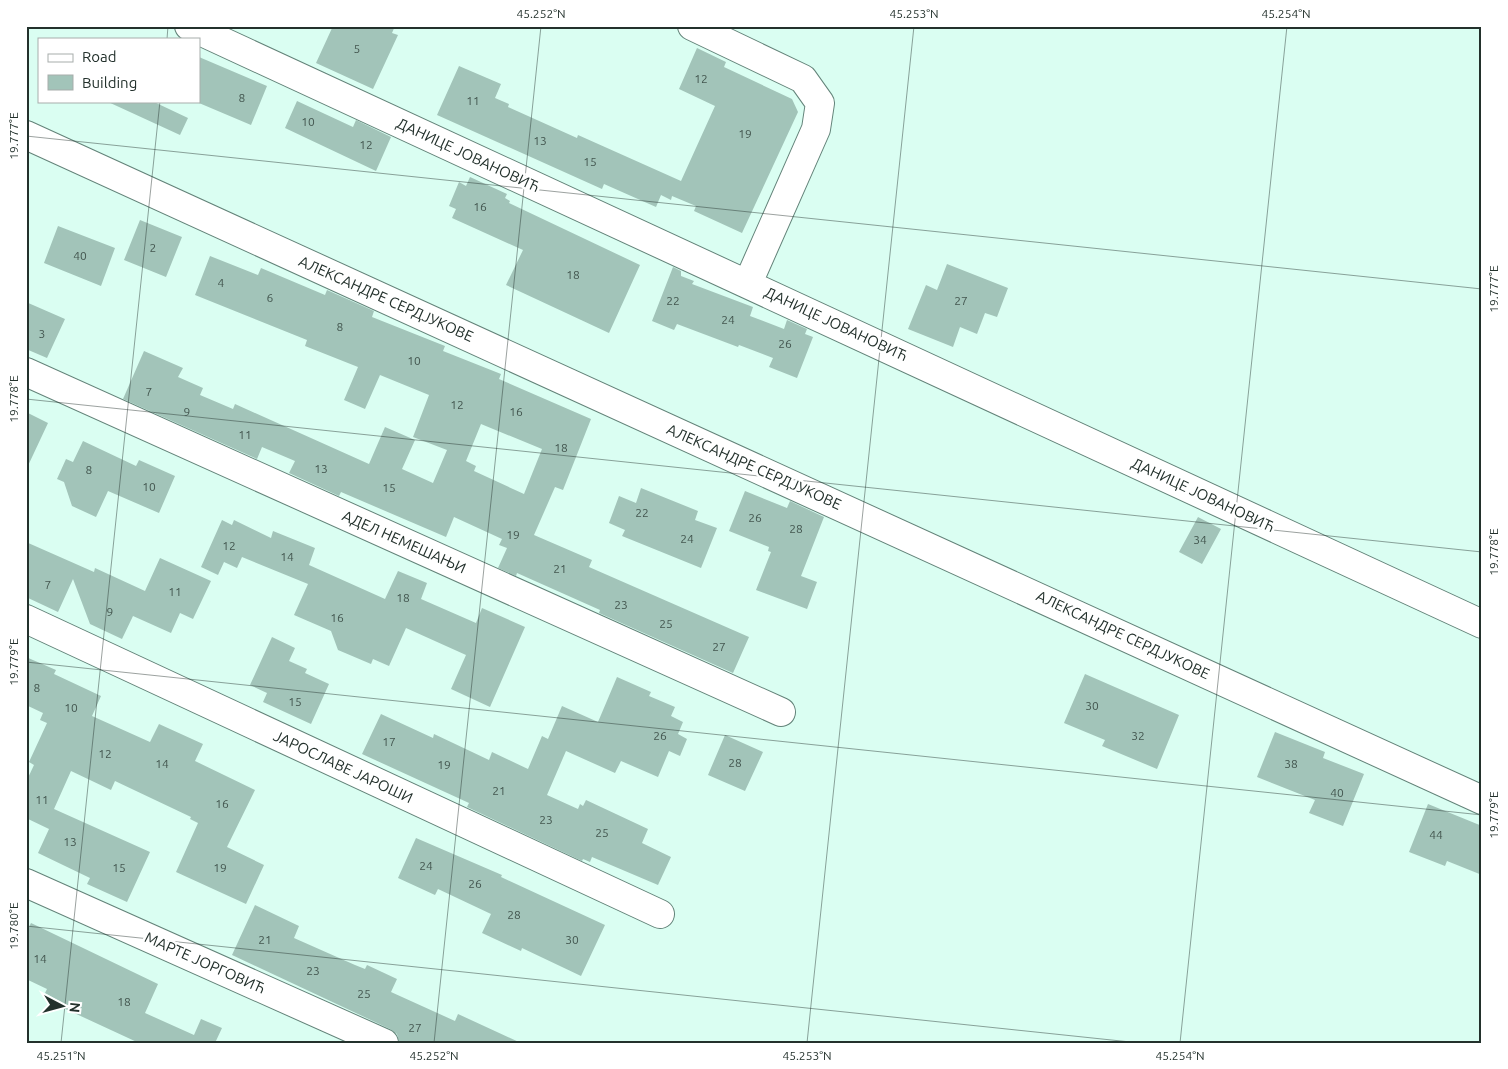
<svg xmlns="http://www.w3.org/2000/svg" width="1508" height="1069" font-family="Ubuntu,sans-serif">
  <rect width="100%" height="100%" fill="#dafef2"/>
  <path fill="#a2c4b9" fill-rule="evenodd" d="M 333,26 L 395,26 L 392,33 L 398,35 L 373,89 L 316,63 Z
    M 697,48 L 726,62 L 724,67 L 792,99 L 798,112 L 742,233 L 694,211 L 696,206 L 672,196 L 671,200 L 661,195 L 656,207 L 604,184 L 602,189 L 437,115 L 459,66 L 501,84 L 495,98 L 509,104 L 508,107 L 577,138 L 578,135 L 681,181 L 715,106 L 679,89 Z
    M 199,57 L 267,86 L 251,125 L 199,103 Z
    M 106,101 L 152,101 L 188,118 L 180,135 Z
    M 297,101 L 353,127 L 356,120 L 391,137 L 376,171 L 285,128 Z
    M 470,177 L 507,194 L 505,198 L 510,201 L 509,203 L 640,265 L 609,333 L 506,285 L 523,250 L 452,218 L 456,209 L 449,206 L 459,182 L 466,186 Z
    M 140,220 L 182,237 L 166,277 L 124,260 Z
    M 58,226 L 115,248 L 101,286 L 44,263 Z
    M 210,256 L 258,275 L 261,268 L 325,295 L 327,290 L 374,311 L 372,317 L 445,346 L 443,351 L 501,374 L 499,379 L 591,419 L 563,490 L 555,487 L 534,535 L 592,560 L 589,567 L 749,637 L 733,673 L 599,613 L 600,610 L 517,573 L 516,576 L 498,568 L 507,548 L 499,545 L 502,539 L 454,517 L 446,537 L 341,492 L 339,496 L 289,473 L 295,461 L 262,447 L 257,459 L 123,399 L 144,351 L 183,368 L 178,377 L 203,388 L 200,395 L 233,409 L 235,404 L 369,464 L 385,427 L 415,440 L 402,469 L 433,483 L 447,450 L 413,437 L 429,395 L 380,375 L 365,409 L 344,400 L 358,367 L 305,346 L 307,340 L 195,295 ZM 481,424 L 542,449 L 524,494 L 474,471 L 476,466 L 466,461 Z
    M 947,264 L 1008,288 L 997,317 L 985,313 L 977,334 L 960,327 L 953,347 L 908,329 L 926,285 L 937,290 Z
    M 673,267 L 681,271 L 681,276 L 694,281 L 692,284 L 753,307 L 750,316 L 784,329 L 787,320 L 807,329 L 805,334 L 813,337 L 797,378 L 769,367 L 773,358 L 739,345 L 738,347 L 677,324 L 674,330 L 652,321 Z
    M 26,302 L 65,319 L 47,358 L 26,349 Z
    M 26,412 L 48,423 L 26,470 Z
    M 83,441 L 136,466 L 139,460 L 175,476 L 159,513 L 108,491 L 96,517 L 72,506 L 64,482 L 57,479 L 66,459 L 73,462 Z
    M 641,488 L 698,511 L 695,520 L 717,528 L 701,568 L 622,536 L 625,530 L 609,523 L 619,496 L 636,503 Z
    M 745,491 L 787,508 L 790,501 L 824,517 L 801,576 L 817,582 L 807,609 L 756,590 L 771,552 L 768,551 L 769,547 L 729,531 Z
    M 1198,517 L 1221,529 L 1202,564 L 1179,552 Z
    M 222,520 L 232,525 L 234,520 L 271,538 L 273,531 L 315,548 L 309,565 L 385,599 L 398,571 L 427,583 L 421,599 L 476,623 L 482,608 L 525,627 L 490,707 L 451,689 L 466,655 L 406,628 L 389,666 L 373,659 L 371,664 L 338,650 L 331,631 L 294,615 L 308,584 L 242,557 L 237,568 L 224,562 L 218,575 L 201,567 Z
    M 26,542 L 94,572 L 95,568 L 145,591 L 160,558 L 211,581 L 193,619 L 180,613 L 171,633 L 133,616 L 122,639 L 90,624 L 73,579 L 58,612 L 26,597 Z
    M 272,637 L 295,648 L 289,661 L 307,669 L 305,673 L 329,684 L 311,724 L 263,702 L 267,693 L 250,685 Z
    M 26,657 L 56,670 L 54,674 L 101,696 L 92,716 L 150,742 L 159,724 L 203,744 L 195,761 L 255,790 L 227,847 L 264,865 L 246,904 L 176,872 L 198,823 L 190,819 L 191,817 L 115,781 L 111,790 L 71,771 L 54,809 L 150,852 L 127,902 L 87,884 L 90,878 L 38,853 L 49,829 L 26,818 L 26,782 L 34,765 L 29,762 L 47,723 L 40,720 L 43,713 L 26,705 Z
    M 1085,674 L 1179,715 L 1157,769 L 1102,746 L 1105,740 L 1064,723 Z
    M 617,677 L 651,692 L 649,696 L 675,707 L 671,716 L 683,722 L 678,734 L 687,739 L 680,756 L 669,751 L 658,777 L 621,761 L 615,773 L 566,751 L 547,795 L 578,809 L 580,804 L 583,806 L 586,800 L 648,829 L 642,843 L 671,857 L 658,885 L 592,857 L 590,862 L 583,859 L 582,861 L 467,807 L 469,803 L 362,754 L 381,714 L 433,738 L 434,734 L 489,760 L 492,752 L 528,769 L 542,736 L 548,739 L 562,706 L 598,722 Z
    M 1275,732 L 1325,752 L 1323,758 L 1364,774 L 1343,826 L 1309,813 L 1315,800 L 1257,777 Z
    M 725,735 L 763,752 L 745,791 L 708,775 Z
    M 1428,804 L 1482,826 L 1482,875 L 1447,861 L 1445,866 L 1409,852 Z
    M 416,838 L 502,875 L 501,877 L 605,925 L 581,976 L 522,948 L 521,951 L 482,933 L 491,914 L 438,889 L 435,895 L 398,878 Z
    M 255,905 L 299,926 L 294,938 L 355,965 L 365,969 L 367,965 L 397,979 L 391,992 L 455,1021 L 458,1014 L 521,1043 L 399,1043 L 397,1034 L 390,1029 L 232,955 Z
    M 31,923 L 158,984 L 145,1013 L 194,1035 L 201,1019 L 222,1028 L 215,1043 L 139,1043 L 59,1006 L 61,1002 L 45,993 L 47,989 L 26,979 L 26,933 Z"/>
  <g fill="none" stroke-linecap="round" stroke-linejoin="round">
    <g stroke="#638379" stroke-width="30">
      <path id="minor" d="M 189,26 L 1482,624
        M 692,26 L 803,79 L 820,103 L 816,129 L 748,283
        M 26,135 L 1482,800
        M 26,372 L 781,712
        M 26,619 L 660,914
        M 26,883 L 384,1043"/>
    </g>
    <use href="#minor" stroke="#fff" stroke-width="28"/>
  </g>
  <path fill="none" stroke="#23312c" stroke-width="1" stroke-opacity="0.45" d="M 167,39 L 168,26M 26,136 L 1482,289M 26,399 L 1482,552M 26,662 L 1482,815M 26,926 L 1140,1043M 61,1043 L 160,101M 434,1043 L 541,26M 807,1043 L 914,26M 1180,1043 L 1287,26"/>
  <g text-anchor="middle" stroke-width="5" stroke-linejoin="round" paint-order="stroke">
    <g font-size="12" fill="#43564f">
      <text x="357" y="53">5</text>
      <text x="701" y="83">12</text>
      <text x="242" y="102">8</text>
      <text x="473" y="105">11</text>
      <text x="308" y="126">10</text>
      <text x="745" y="138">19</text>
      <text x="540" y="145">13</text>
      <text x="366" y="149">12</text>
      <text x="590" y="166">15</text>
      <text x="480" y="211">16</text>
      <text x="153" y="252">2</text>
      <text x="80" y="260">40</text>
      <text x="573" y="279">18</text>
      <text x="221" y="287">4</text>
      <text x="270" y="302">6</text>
      <text x="673" y="305">22</text>
      <text x="961" y="305">27</text>
      <text x="728" y="324">24</text>
      <text x="340" y="331">8</text>
      <text x="42" y="338">3</text>
      <text x="785" y="348">26</text>
      <text x="414" y="365">10</text>
      <text x="149" y="396">7</text>
      <text x="457" y="409">12</text>
      <text x="187" y="416">9</text>
      <text x="516" y="416">16</text>
      <text x="245" y="439">11</text>
      <text x="561" y="452">18</text>
      <text x="321" y="473">13</text>
      <text x="89" y="474">8</text>
      <text x="149" y="491">10</text>
      <text x="389" y="492">15</text>
      <text x="642" y="517">22</text>
      <text x="755" y="522">26</text>
      <text x="796" y="533">28</text>
      <text x="513" y="539">19</text>
      <text x="687" y="543">24</text>
      <text x="1200" y="544">34</text>
      <text x="229" y="550">12</text>
      <text x="287" y="561">14</text>
      <text x="560" y="573">21</text>
      <text x="48" y="589">7</text>
      <text x="175" y="596">11</text>
      <text x="403" y="602">18</text>
      <text x="621" y="609">23</text>
      <text x="110" y="616">9</text>
      <text x="337" y="622">16</text>
      <text x="666" y="628">25</text>
      <text x="719" y="651">27</text>
      <text x="37" y="692">8</text>
      <text x="295" y="706">15</text>
      <text x="1092" y="710">30</text>
      <text x="71" y="712">10</text>
      <text x="660" y="740">26</text>
      <text x="1138" y="740">32</text>
      <text x="389" y="746">17</text>
      <text x="105" y="758">12</text>
      <text x="735" y="767">28</text>
      <text x="162" y="768">14</text>
      <text x="1291" y="768">38</text>
      <text x="444" y="769">19</text>
      <text x="499" y="795">21</text>
      <text x="1337" y="797">40</text>
      <text x="42" y="804">11</text>
      <text x="222" y="808">16</text>
      <text x="546" y="824">23</text>
      <text x="602" y="837">25</text>
      <text x="1436" y="839">44</text>
      <text x="70" y="846">13</text>
      <text x="426" y="870">24</text>
      <text x="119" y="872">15</text>
      <text x="220" y="872">19</text>
      <text x="475" y="888">26</text>
      <text x="514" y="919">28</text>
      <text x="265" y="944">21</text>
      <text x="572" y="944">30</text>
      <text x="40" y="963">14</text>
      <text x="313" y="975">23</text>
      <text x="364" y="998">25</text>
      <text x="124" y="1006">18</text>
      <text x="415" y="1032">27</text>
    </g>
    <g font-size="15" fill="#23312c" stroke="#fff">
      <text transform="translate(468 155) rotate(25)" y="5">ДАНИЦЕ ЈОВАНОВИЋ</text>
      <text transform="translate(386 299) rotate(24)" y="5">АЛЕКСАНДРЕ СЕРДЈУКОВЕ</text>
      <text transform="translate(836 324) rotate(25)" y="5">ДАНИЦЕ ЈОВАНОВИЋ</text>
      <text transform="translate(754 467) rotate(24)" y="5">АЛЕКСАНДРЕ СЕРДЈУКОВЕ</text>
      <text transform="translate(1203 495) rotate(25)" y="5">ДАНИЦЕ ЈОВАНОВИЋ</text>
      <text transform="translate(404 542) rotate(24)" y="5">АДЕЛ НЕМЕШАЊИ</text>
      <text transform="translate(1123 635) rotate(25)" y="5">АЛЕКСАНДРЕ СЕРДЈУКОВЕ</text>
      <text transform="translate(343 767) rotate(25)" y="5">ЈАРОСЛАВЕ ЈАРОШИ</text>
      <text transform="translate(205 963) rotate(24)" y="5">МАРТЕ ЈОРГОВИЋ</text>
    </g>
  </g>
  <rect width="1508" height="1069" fill="none" stroke="#ffffff" stroke-width="55"/>
  <rect x="38" y="38" width="162" height="65" fill="#ffffff" stroke="#a7adab"/>
  <rect x="48" y="54" width="25" height="8" fill="#ffffff" stroke="#a7adab"/>
  <text x="82" y="62" font-size="15" fill="#23312c">Road</text>
  <rect x="48" y="75" width="25" height="15" fill="#a2c4b9" stroke="#a7adab"/>
  <text x="82" y="88" font-size="15" fill="#23312c">Building</text>
  <g transform="translate(62 1006) rotate(96)" stroke="#ffffff" stroke-width="4" paint-order="stroke">
  <path d="M0-4L9 19L0 12L-9 19Z" fill="#23312c"/>
  <text y="-8" font-size="14" font-weight="bold" text-anchor="middle" fill="#23312c">N</text>
  </g>
  <rect x="28" y="28" width="1452" height="1014" fill="none" stroke="#23312c" stroke-width="2"/>
  <g font-size="12" text-anchor="middle" fill="#23312c">
    <text x="541" y="18">45.252°N</text>
    <text x="914" y="18">45.253°N</text>
    <text x="1286" y="18">45.254°N</text>
    <text transform="translate(14 136) rotate(-90)" y="4">19.777°E</text>
    <text transform="translate(1494 289) rotate(-90)" y="4">19.777°E</text>
    <text transform="translate(14 399) rotate(-90)" y="4">19.778°E</text>
    <text transform="translate(1494 552) rotate(-90)" y="4">19.778°E</text>
    <text transform="translate(14 662) rotate(-90)" y="4">19.779°E</text>
    <text transform="translate(1494 815) rotate(-90)" y="4">19.779°E</text>
    <text transform="translate(14 926) rotate(-90)" y="4">19.780°E</text>
    <text x="61" y="1060">45.251°N</text>
    <text x="434" y="1060">45.252°N</text>
    <text x="807" y="1060">45.253°N</text>
    <text x="1180" y="1060">45.254°N</text>
  </g>
</svg>
